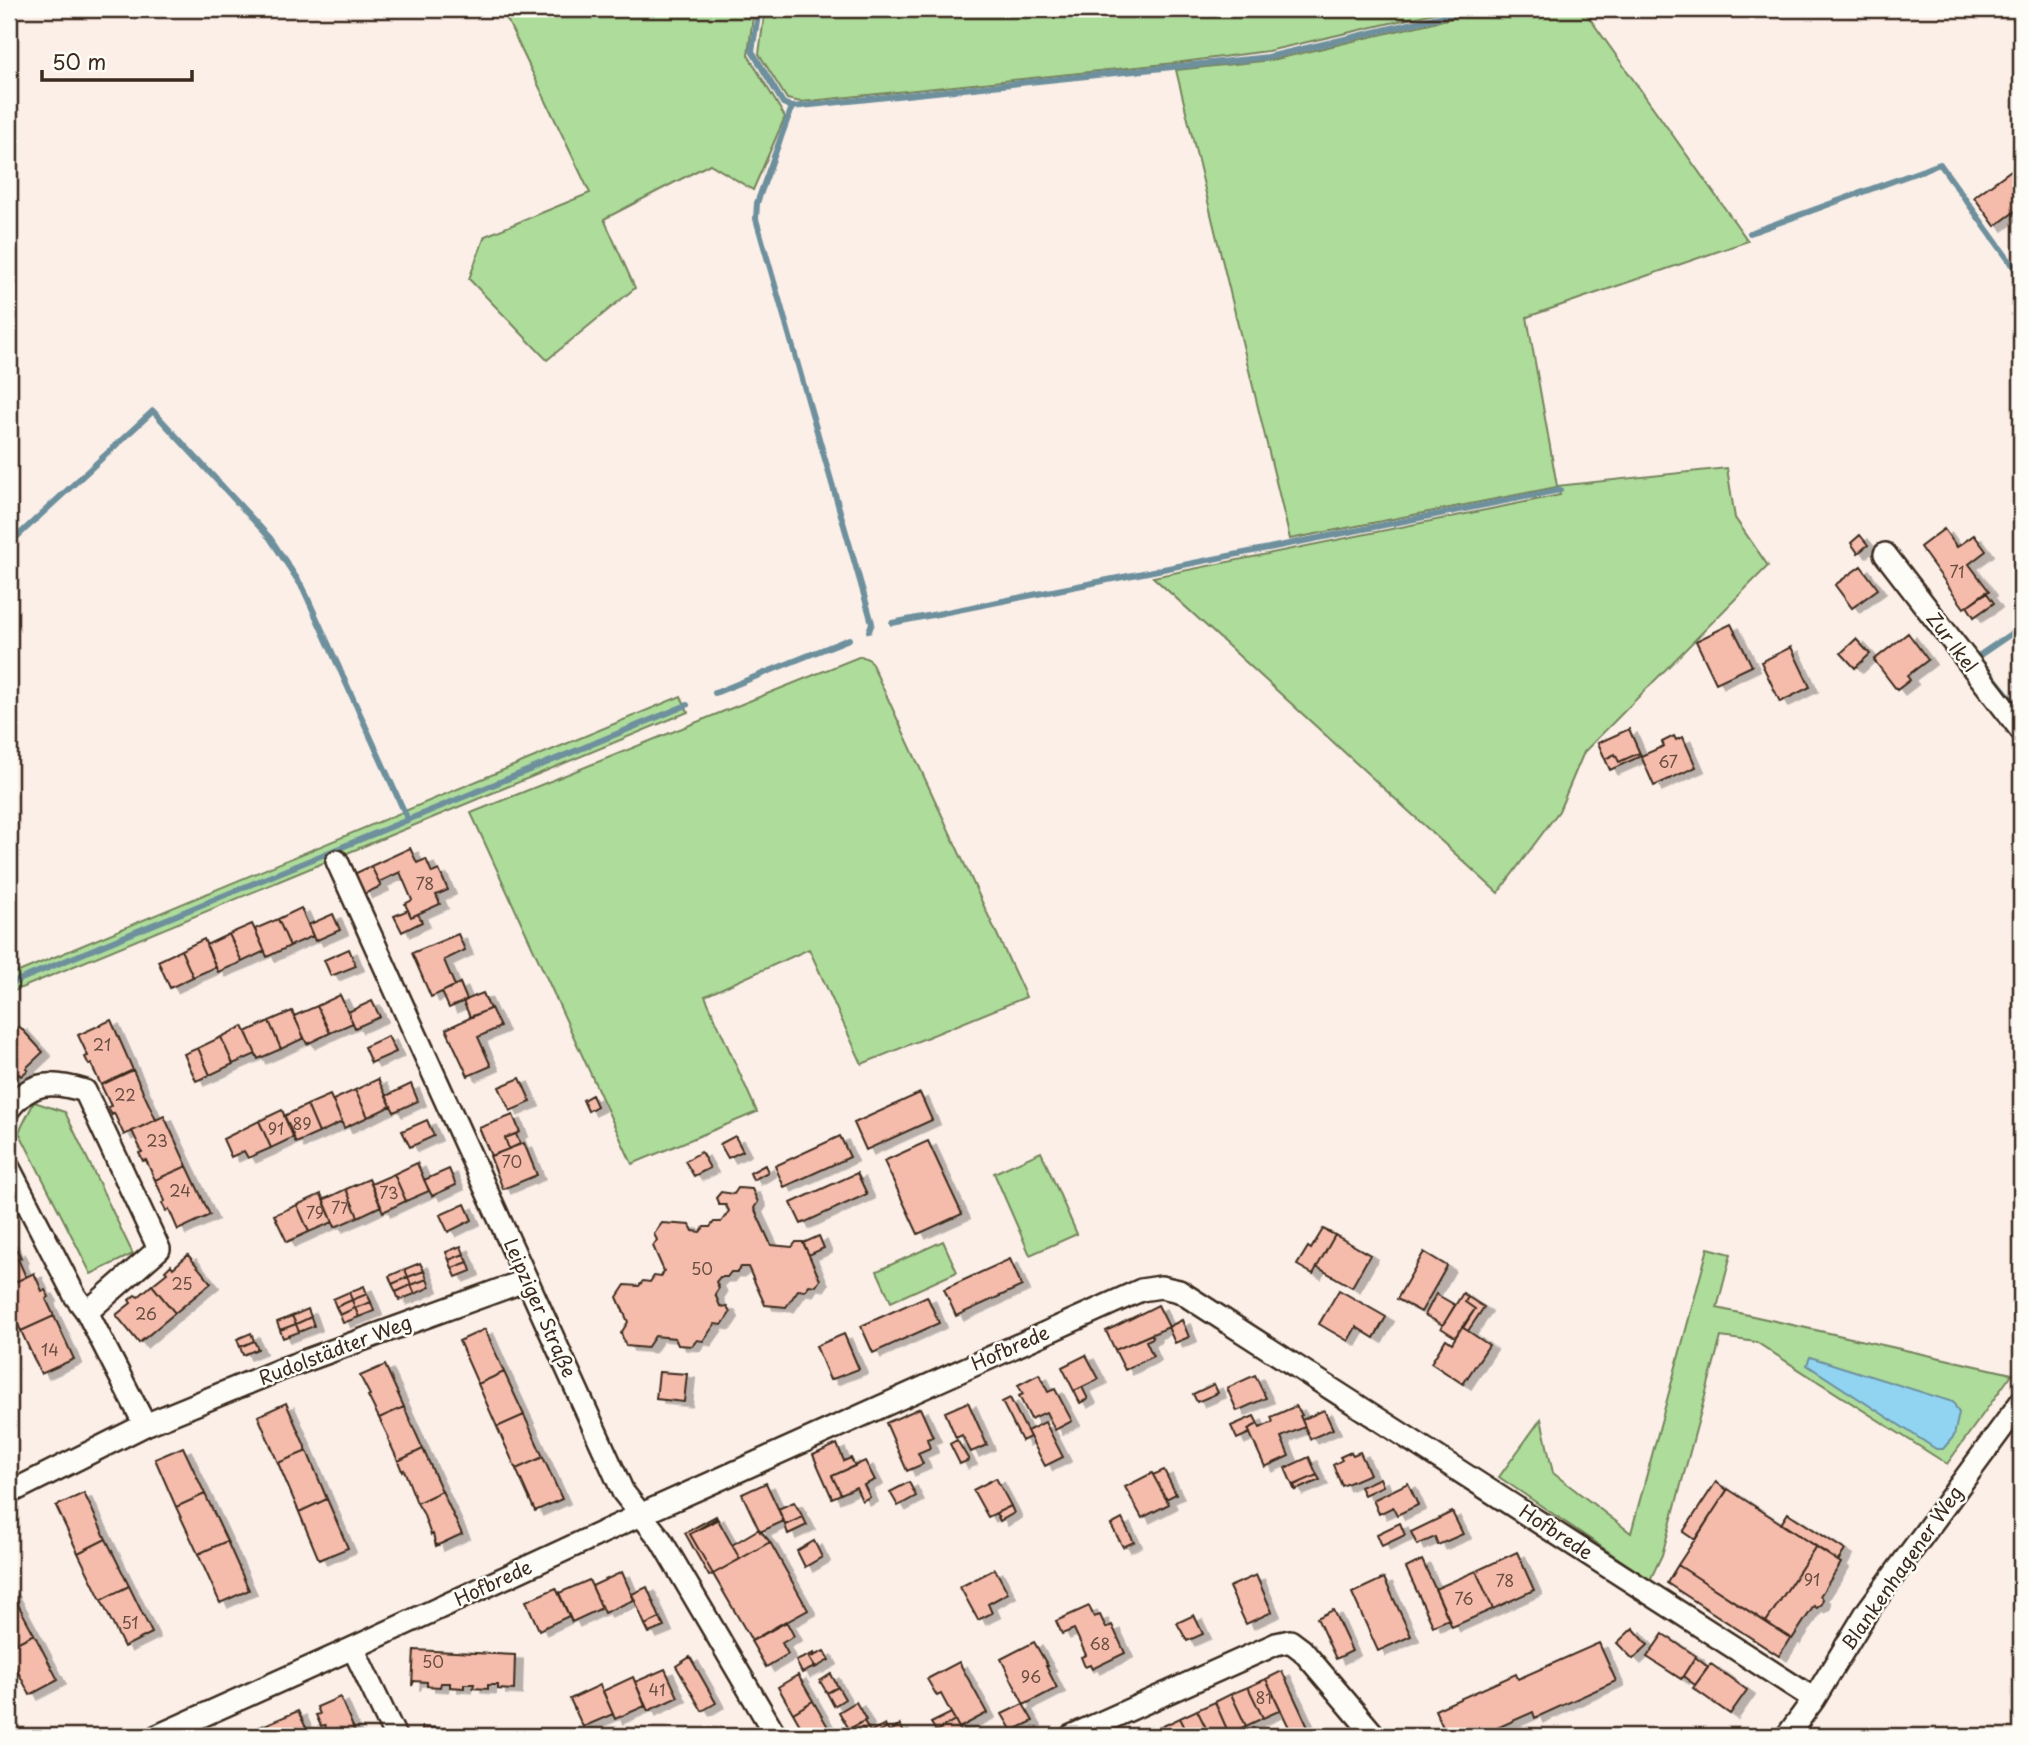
<svg xmlns="http://www.w3.org/2000/svg" width="2030" height="1745" font-family="'Playpen Sans',sans-serif">
  <defs>
    <filter id="shadow"><feDropShadow dx="8" dy="4.5" stdDeviation="0" flood-color="#0004"/></filter>
  </defs>
  <rect width="100%" height="100%" fill="#fbefe8"/>
  <filter id="ink" filterUnits="userSpaceOnUse"><feTurbulence type="fractalNoise" baseFrequency=".0143" numOctaves="2"/><feDisplacementMap in="SourceGraphic" scale="14" xChannelSelector="R" yChannelSelector="G"/><feConvolveMatrix kernelMatrix="1 2 1 2 8 2 1 2 1" color-interpolation-filters="sRGB"/></filter>
  <g filter="url(#ink)">
    <path fill="#aedc9b" stroke="#74835c" stroke-width="2" d="M 502,9 L 754,9 L 748,55 L 785,117 L 753,190 L 710,164 L 604,219 L 635,288 L 547,360 L 469,279 L 485,236 L 590,193 Z
      M 765,9 L 1452,9 L 1268,51 L 1175,63 L 801,102 L 787,99 L 759,54 Z
      M 1490,9 L 1583,9 L 1748,241 L 1527,317 L 1557,486 L 1727,468 L 1735,518 L 1768,566 L 1584,752 L 1559,811 L 1498,893 L 1153,577 L 1560,495 L 1557,487 L 1290,539 L 1176,70 L 1272,60 Z
      M 861,656 L 870,660 L 1026,997 L 862,1064 L 809,949 L 705,996 L 757,1112 L 632,1164 L 471,813 Z
      M 681,696 L 688,712 L 9,993 L 9,976 Z
      M 34,1102 L 65,1112 L 133,1254 L 91,1274 L 19,1132 Z
      M 1041,1152 L 1077,1234 L 1030,1255 L 994,1173 Z
      M 943,1241 L 957,1272 L 891,1302 L 877,1271 Z
      M 1708,1248 L 1731,1254 L 1717,1308 L 2012,1374 L 1947,1464 L 1756,1342 L 1721,1337 L 1662,1555 L 1650,1580 L 1499,1477 L 1541,1419 L 1553,1473 L 1631,1533 Z"/>
    <path fill="#90d4f2" stroke="#6e909d" stroke-width="2" d="M 1810,1357 L 1953,1402 L 1959,1413 L 1954,1436 L 1943,1449 L 1936,1449 L 1807,1365 Z"/>
    <g fill="none" stroke-linecap="round" stroke-linejoin="round">
      <path stroke="#6e909d" stroke-width="6" d="M 759,9 L 752,51 L 783,103 L 792,107 L 1268,57 L 1473,9
        M 9,11 L 12,9
        M 792,107 L 757,203 L 756,219 L 872,623 L 869,631
        M 1750,233 L 1940,164 L 2021,277
        M 9,544 L 153,411 L 270,538 L 303,588 L 408,820
        M 892,623 L 1560,490
        M 2021,627 L 1977,657 L 2021,711
        M 715,693 L 849,639
        M 9,984 L 687,705"/>
    </g>
    <path fill="#f5bcac" stroke="#3b2a1e" stroke-width="2" filter="url(#shadow)" d="M 2021,163 L 2021,207 L 1995,226 L 1974,197 Z
      M 1944,529 L 1957,547 L 1974,535 L 1986,551 L 1969,564 L 1989,591 L 1964,608 L 1920,547 Z
      M 1860,535 L 1868,545 L 1858,553 L 1851,543 Z
      M 1861,566 L 1878,589 L 1852,608 L 1835,585 Z
      M 1986,592 L 1994,603 L 1974,617 L 1967,606 Z
      M 1731,624 L 1752,666 L 1716,683 L 1696,641 Z
      M 1908,633 L 1928,660 L 1907,676 L 1910,680 L 1897,690 L 1874,660 Z
      M 1856,639 L 1870,654 L 1855,668 L 1841,653 Z
      M 1791,647 L 1810,687 L 1780,702 L 1761,662 Z
      M 1629,729 L 1641,756 L 1639,753 L 1619,762 L 1615,754 L 1605,759 L 1598,743 Z
      M 1674,736 L 1676,740 L 1683,737 L 1696,767 L 1654,786 L 1641,756 L 1664,746 L 1662,742 Z
      M 1639,753 L 1641,756 L 1610,770 L 1605,759 L 1615,754 L 1619,762 Z
      M 410,848 L 417,863 L 426,859 L 432,873 L 439,870 L 448,890 L 436,895 L 440,904 L 411,917 L 405,904 L 412,900 L 400,872 L 379,882 L 371,866 Z
      M 371,866 L 381,886 L 364,894 L 354,874 Z
      M 301,908 L 313,936 L 290,946 L 278,919 Z
      M 408,910 L 411,917 L 418,914 L 422,922 L 402,932 L 394,916 Z
      M 333,914 L 340,930 L 315,941 L 308,925 Z
      M 278,919 L 290,946 L 267,957 L 255,929 Z
      M 252,924 L 265,951 L 242,962 L 229,934 Z
      M 229,934 L 242,962 L 218,972 L 206,945 Z
      M 458,934 L 465,950 L 444,960 L 455,986 L 431,997 L 412,953 Z
      M 204,939 L 216,967 L 193,977 L 181,950 Z
      M 349,949 L 356,966 L 331,976 L 324,960 Z
      M 181,950 L 193,977 L 170,988 L 158,961 Z
      M 460,983 L 467,1000 L 449,1008 L 442,992 Z
      M 483,993 L 490,1009 L 470,1017 L 463,1001 Z
      M 340,995 L 353,1023 L 330,1033 L 317,1006 Z
      M 372,1001 L 380,1017 L 355,1028 L 348,1012 Z
      M 317,1006 L 330,1033 L 307,1044 L 294,1016 Z
      M 491,1008 L 500,1027 L 478,1037 L 491,1066 L 468,1076 L 446,1029 Z
      M 292,1011 L 304,1038 L 281,1049 L 269,1021 Z
      M 111,1020 L 133,1070 L 101,1085 L 91,1064 L 89,1065 L 85,1057 L 88,1056 L 78,1035 Z
      M 269,1021 L 281,1049 L 258,1059 L 246,1032 Z
      M 19,1026 L 43,1052 L 26,1068 L 28,1070 L 21,1076 L 19,1074 L 9,1083 L 9,1036 Z
      M 243,1026 L 256,1054 L 233,1064 L 221,1037 Z
      M 388,1036 L 396,1052 L 371,1063 L 364,1047 Z
      M 221,1037 L 233,1064 L 210,1075 L 198,1048 Z
      M 198,1048 L 210,1075 L 196,1081 L 184,1054 Z
      M 133,1070 L 156,1120 L 124,1135 L 114,1113 L 112,1115 L 108,1107 L 111,1106 L 101,1085 Z
      M 520,1078 L 531,1102 L 510,1111 L 499,1087 Z
      M 378,1079 L 391,1106 L 368,1117 L 355,1090 Z
      M 411,1084 L 418,1101 L 394,1112 L 386,1096 Z
      M 355,1090 L 368,1117 L 344,1128 L 333,1100 Z
      M 920,1093 L 932,1120 L 866,1150 L 854,1123 Z
      M 330,1095 L 342,1122 L 319,1133 L 307,1105 Z
      M 592,1095 L 597,1106 L 588,1111 L 583,1100 Z
      M 307,1105 L 319,1133 L 296,1143 L 284,1116 Z
      M 282,1110 L 294,1137 L 271,1148 L 259,1121 Z
      M 513,1115 L 520,1132 L 505,1138 L 509,1149 L 491,1156 L 479,1128 Z
      M 164,1116 L 187,1166 L 155,1180 L 146,1160 L 143,1161 L 139,1153 L 142,1152 L 132,1131 Z
      M 427,1120 L 434,1136 L 410,1147 L 402,1131 Z
      M 259,1121 L 271,1148 L 248,1158 L 244,1151 L 231,1157 L 223,1139 Z
      M 516,1134 L 520,1144 L 509,1149 L 505,1138 Z
      M 735,1136 L 743,1151 L 728,1158 L 720,1144 Z
      M 840,1136 L 850,1157 L 784,1187 L 775,1166 Z
      M 928,1141 L 962,1214 L 918,1234 L 884,1161 Z
      M 524,1143 L 537,1175 L 503,1189 L 490,1156 Z
      M 701,1152 L 710,1168 L 694,1176 L 685,1161 Z
      M 417,1163 L 429,1191 L 406,1201 L 394,1174 Z
      M 765,1165 L 768,1172 L 753,1180 L 750,1173 Z
      M 187,1166 L 210,1215 L 178,1230 L 169,1209 L 166,1211 L 162,1203 L 165,1201 L 155,1180 Z
      M 449,1169 L 456,1185 L 432,1196 L 424,1180 Z
      M 857,1173 L 867,1194 L 801,1224 L 791,1203 Z
      M 394,1174 L 406,1201 L 383,1212 L 371,1184 Z
      M 369,1179 L 381,1206 L 358,1217 L 346,1189 Z
      M 738,1188 L 752,1189 L 758,1202 L 754,1208 L 771,1245 L 792,1247 L 796,1242 L 803,1242 L 820,1280 L 816,1286 L 809,1285 L 805,1291 L 798,1290 L 786,1307 L 765,1305 L 748,1267 L 741,1267 L 737,1272 L 731,1272 L 727,1277 L 720,1277 L 716,1282 L 719,1288 L 715,1294 L 720,1306 L 727,1307 L 730,1313 L 722,1325 L 715,1324 L 703,1341 L 697,1340 L 692,1346 L 678,1345 L 675,1338 L 655,1336 L 647,1348 L 626,1346 L 621,1333 L 628,1322 L 617,1297 L 625,1285 L 639,1286 L 643,1281 L 650,1282 L 654,1276 L 661,1277 L 664,1271 L 653,1246 L 657,1240 L 654,1234 L 662,1223 L 690,1225 L 693,1231 L 700,1232 L 704,1227 L 710,1227 L 714,1222 L 721,1222 L 729,1211 L 726,1205 L 719,1205 L 716,1198 L 721,1192 L 734,1194 Z
      M 346,1189 L 358,1217 L 335,1227 L 323,1200 Z
      M 321,1194 L 333,1222 L 309,1232 L 297,1205 Z
      M 465,1204 L 472,1220 L 448,1232 L 440,1215 Z
      M 297,1205 L 309,1232 L 287,1242 L 274,1215 Z
      M 1323,1229 L 1335,1235 L 1313,1274 L 1297,1265 L 1308,1247 L 1311,1249 Z
      M 1335,1235 L 1370,1255 L 1352,1287 L 1317,1267 Z
      M 819,1236 L 824,1248 L 809,1255 L 803,1243 Z
      M 9,1240 L 14,1252 L 17,1250 L 21,1258 L 18,1259 L 26,1277 L 9,1285 Z
      M 461,1246 L 464,1254 L 449,1260 L 446,1252 Z
      M 1424,1252 L 1447,1266 L 1421,1312 L 1397,1299 Z
      M 464,1254 L 468,1262 L 452,1268 L 449,1260 Z
      M 188,1255 L 211,1283 L 175,1313 L 152,1285 L 167,1273 L 165,1271 L 171,1265 L 173,1268 Z
      M 1010,1259 L 1022,1286 L 956,1316 L 944,1289 Z
      M 468,1262 L 471,1271 L 456,1277 L 452,1268 Z
      M 420,1263 L 424,1271 L 408,1277 L 405,1269 Z
      M 405,1269 L 408,1277 L 392,1284 L 389,1276 Z
      M 424,1271 L 427,1279 L 411,1285 L 408,1277 Z
      M 34,1273 L 42,1291 L 45,1290 L 49,1297 L 46,1299 L 54,1316 L 21,1331 L 9,1305 L 9,1285 Z
      M 408,1277 L 411,1285 L 396,1292 L 392,1284 Z
      M 427,1279 L 430,1287 L 415,1294 L 411,1285 Z
      M 152,1285 L 175,1313 L 139,1343 L 116,1315 L 131,1303 L 129,1300 L 135,1295 L 138,1297 Z
      M 411,1285 L 415,1294 L 399,1300 L 396,1292 Z
      M 364,1286 L 367,1294 L 352,1300 L 349,1292 Z
      M 1339,1290 L 1386,1317 L 1374,1338 L 1356,1327 L 1348,1341 L 1319,1324 Z
      M 349,1292 L 352,1300 L 336,1307 L 333,1299 Z
      M 1463,1293 L 1468,1297 L 1465,1302 L 1475,1309 L 1455,1337 L 1441,1328 Z
      M 367,1294 L 371,1302 L 355,1308 L 352,1300 Z
      M 1436,1294 L 1455,1305 L 1443,1325 L 1425,1315 Z
      M 927,1296 L 939,1323 L 873,1353 L 861,1326 Z
      M 1468,1297 L 1484,1307 L 1468,1331 L 1463,1328 L 1475,1309 L 1465,1302 Z
      M 352,1300 L 355,1308 L 340,1315 L 336,1307 Z
      M 371,1302 L 374,1311 L 359,1317 L 355,1308 Z
      M 1158,1305 L 1169,1327 L 1115,1350 L 1106,1331 Z
      M 355,1308 L 359,1317 L 343,1323 L 340,1315 Z
      M 308,1309 L 311,1317 L 296,1324 L 292,1316 Z
      M 54,1316 L 74,1359 L 41,1374 L 21,1331 Z
      M 292,1316 L 296,1324 L 280,1330 L 277,1322 Z
      M 311,1317 L 314,1326 L 299,1332 L 296,1324 Z
      M 1182,1320 L 1189,1337 L 1175,1343 L 1168,1327 Z
      M 296,1324 L 299,1332 L 283,1338 L 280,1330 Z
      M 1462,1327 L 1489,1345 L 1463,1384 L 1431,1363 L 1446,1339 L 1452,1343 Z
      M 485,1329 L 504,1372 L 478,1384 L 459,1341 Z
      M 251,1333 L 254,1341 L 240,1347 L 237,1339 Z
      M 844,1334 L 859,1369 L 830,1380 L 816,1346 Z
      M 1152,1334 L 1153,1338 L 1146,1341 L 1153,1356 L 1125,1370 L 1115,1350 Z
      M 254,1341 L 258,1349 L 243,1355 L 240,1347 Z
      M 1086,1355 L 1099,1379 L 1074,1391 L 1062,1367 Z
      M 385,1365 L 404,1407 L 379,1418 L 368,1396 L 370,1395 L 360,1376 Z
      M 504,1372 L 524,1415 L 497,1427 L 478,1384 Z
      M 659,1372 L 687,1374 L 684,1402 L 656,1399 Z
      M 1039,1374 L 1048,1392 L 1055,1389 L 1072,1421 L 1055,1430 L 1046,1412 L 1031,1419 L 1019,1396 L 1023,1394 L 1018,1385 Z
      M 1255,1375 L 1266,1398 L 1237,1411 L 1227,1388 Z
      M 1214,1384 L 1218,1393 L 1197,1402 L 1193,1394 Z
      M 1082,1387 L 1088,1399 L 1080,1403 L 1074,1391 Z
      M 1010,1398 L 1030,1437 L 1022,1441 L 1002,1402 Z
      M 968,1402 L 987,1445 L 971,1452 L 962,1435 L 956,1438 L 945,1412 Z
      M 286,1403 L 307,1451 L 278,1463 L 258,1416 Z
      M 1296,1406 L 1302,1415 L 1300,1416 L 1305,1427 L 1281,1437 L 1289,1456 L 1265,1467 L 1248,1429 L 1258,1424 L 1260,1428 L 1273,1422 L 1271,1417 Z
      M 404,1407 L 423,1449 L 398,1461 L 388,1439 L 389,1438 L 379,1418 Z
      M 920,1408 L 933,1437 L 927,1439 L 930,1448 L 918,1453 L 923,1464 L 907,1471 L 886,1423 Z
      M 1324,1410 L 1333,1429 L 1310,1439 L 1302,1420 Z
      M 524,1415 L 543,1457 L 516,1469 L 497,1427 Z
      M 1254,1416 L 1258,1424 L 1248,1429 L 1250,1433 L 1237,1439 L 1231,1426 Z
      M 1045,1422 L 1063,1457 L 1045,1466 L 1027,1431 Z
      M 957,1440 L 969,1460 L 960,1464 L 950,1444 Z
      M 837,1444 L 844,1461 L 851,1458 L 855,1466 L 832,1476 L 841,1494 L 832,1498 L 813,1455 Z
      M 183,1447 L 205,1494 L 176,1507 L 155,1459 Z
      M 423,1449 L 442,1491 L 417,1503 L 404,1470 L 402,1471 L 398,1461 Z
      M 307,1451 L 327,1499 L 299,1512 L 278,1463 Z
      M 1351,1452 L 1353,1455 L 1360,1452 L 1370,1474 L 1342,1486 L 1333,1465 L 1342,1460 L 1340,1457 Z
      M 543,1457 L 562,1499 L 535,1511 L 516,1469 Z
      M 1309,1457 L 1317,1475 L 1294,1485 L 1295,1491 L 1285,1468 Z
      M 865,1461 L 875,1480 L 864,1485 L 870,1497 L 862,1501 L 856,1487 L 841,1494 L 832,1476 Z
      M 1164,1470 L 1176,1494 L 1166,1499 L 1153,1475 Z
      M 1152,1473 L 1169,1504 L 1142,1518 L 1125,1487 Z
      M 1317,1475 L 1320,1480 L 1296,1490 L 1294,1485 Z
      M 996,1478 L 1011,1506 L 988,1517 L 973,1490 Z
      M 1380,1478 L 1383,1486 L 1364,1495 L 1360,1487 Z
      M 909,1482 L 916,1496 L 898,1506 L 890,1492 Z
      M 1716,1482 L 1727,1490 L 1695,1540 L 1683,1532 Z
      M 766,1483 L 784,1521 L 760,1532 L 742,1494 Z
      M 1408,1483 L 1418,1505 L 1397,1515 L 1393,1507 L 1379,1514 L 1373,1500 Z
      M 1728,1489 L 1816,1546 L 1766,1622 L 1678,1565 Z
      M 442,1491 L 462,1534 L 436,1546 L 433,1534 L 431,1535 L 423,1513 L 417,1503 Z
      M 84,1493 L 106,1539 L 78,1553 L 56,1506 Z
      M 205,1494 L 227,1541 L 198,1554 L 176,1507 Z
      M 327,1499 L 348,1548 L 319,1560 L 299,1512 Z
      M 794,1502 L 803,1517 L 785,1525 L 778,1509 Z
      M 1011,1506 L 1014,1513 L 1000,1521 L 996,1513 Z
      M 1452,1512 L 1463,1534 L 1438,1545 L 1435,1537 L 1417,1545 L 1411,1532 Z
      M 1788,1513 L 1845,1550 L 1838,1561 L 1781,1524 Z
      M 716,1516 L 717,1520 L 690,1534 L 713,1574 L 709,1576 L 685,1533 Z
      M 803,1517 L 807,1525 L 788,1534 L 785,1525 Z
      M 717,1518 L 740,1559 L 713,1574 L 690,1534 Z
      M 1122,1519 L 1134,1542 L 1123,1547 L 1111,1525 Z
      M 1400,1523 L 1405,1535 L 1382,1546 L 1377,1534 Z
      M 759,1529 L 770,1542 L 740,1559 L 732,1545 Z
      M 106,1539 L 129,1586 L 101,1600 L 78,1553 Z
      M 227,1541 L 249,1590 L 220,1603 L 198,1554 Z
      M 814,1541 L 822,1557 L 805,1567 L 797,1551 Z
      M 770,1542 L 808,1610 L 752,1641 L 713,1574 Z
      M 1816,1546 L 1841,1563 L 1820,1596 L 1823,1599 L 1822,1604 L 1817,1608 L 1814,1606 L 1792,1639 L 1766,1622 Z
      M 1517,1552 L 1534,1590 L 1493,1609 L 1476,1571 Z
      M 1422,1560 L 1449,1619 L 1433,1626 L 1406,1568 Z
      M 1678,1565 L 1790,1638 L 1779,1656 L 1667,1583 Z
      M 995,1569 L 1008,1593 L 988,1604 L 992,1613 L 978,1620 L 960,1587 Z
      M 1476,1571 L 1493,1609 L 1452,1627 L 1435,1589 Z
      M 622,1572 L 634,1600 L 604,1613 L 592,1586 Z
      M 1256,1575 L 1272,1612 L 1246,1624 L 1229,1587 Z
      M 1384,1578 L 1411,1636 L 1378,1651 L 1352,1593 Z
      M 589,1580 L 602,1608 L 572,1622 L 559,1593 Z
      M 129,1586 L 152,1633 L 124,1647 L 101,1600 Z
      M 647,1587 L 660,1618 L 645,1625 L 632,1594 Z
      M 9,1588 L 34,1634 L 9,1647 Z
      M 556,1588 L 569,1616 L 539,1630 L 526,1601 Z
      M 1089,1606 L 1094,1617 L 1100,1615 L 1106,1628 L 1112,1625 L 1125,1653 L 1092,1669 L 1090,1665 L 1085,1667 L 1081,1657 L 1086,1655 L 1074,1629 L 1062,1634 L 1056,1621 Z
      M 1333,1610 L 1352,1651 L 1336,1659 L 1317,1618 Z
      M 1194,1615 L 1203,1634 L 1187,1641 L 1177,1623 Z
      M 660,1618 L 664,1627 L 649,1633 L 645,1625 Z
      M 786,1621 L 794,1636 L 782,1643 L 788,1654 L 766,1667 L 751,1641 Z
      M 1633,1628 L 1648,1645 L 1633,1659 L 1617,1643 Z
      M 34,1634 L 58,1680 L 30,1695 L 9,1655 L 9,1647 Z
      M 1663,1634 L 1696,1656 L 1681,1679 L 1647,1657 Z
      M 1034,1642 L 1048,1666 L 1046,1666 L 1057,1688 L 1024,1705 L 1001,1659 Z
      M 1599,1643 L 1616,1681 L 1535,1718 L 1533,1712 L 1479,1736 L 1447,1736 L 1435,1710 L 1516,1674 L 1518,1679 Z
      M 414,1650 L 515,1655 L 514,1690 L 498,1689 L 498,1685 L 488,1685 L 488,1689 L 473,1688 L 474,1684 L 464,1684 L 464,1688 L 450,1687 L 450,1683 L 441,1683 L 440,1687 L 427,1686 L 427,1682 L 414,1681 L 412,1686 Z
      M 824,1651 L 829,1660 L 815,1668 L 809,1658 Z
      M 814,1653 L 815,1655 L 809,1658 L 815,1667 L 802,1673 L 796,1661 Z
      M 690,1657 L 716,1703 L 702,1711 L 676,1666 Z
      M 1695,1657 L 1708,1667 L 1695,1685 L 1683,1676 Z
      M 959,1662 L 987,1713 L 959,1728 L 941,1694 L 937,1696 L 927,1679 Z
      M 1711,1664 L 1747,1690 L 1730,1714 L 1693,1688 Z
      M 665,1669 L 678,1697 L 648,1711 L 635,1682 Z
      M 1282,1671 L 1312,1736 L 1293,1736 L 1266,1679 Z
      M 831,1674 L 838,1687 L 827,1693 L 820,1681 Z
      M 798,1675 L 813,1701 L 793,1713 L 778,1687 Z
      M 633,1677 L 645,1706 L 615,1719 L 603,1691 Z
      M 1266,1679 L 1281,1710 L 1263,1718 L 1248,1687 Z
      M 600,1685 L 613,1714 L 583,1727 L 570,1699 Z
      M 838,1687 L 845,1699 L 834,1706 L 827,1693 Z
      M 1248,1687 L 1263,1718 L 1246,1726 L 1231,1694 Z
      M 1231,1694 L 1246,1726 L 1229,1734 L 1215,1702 Z
      M 340,1697 L 357,1736 L 342,1736 L 338,1728 L 328,1733 L 325,1725 L 321,1726 L 316,1715 L 320,1714 L 317,1707 Z
      M 813,1701 L 828,1727 L 812,1736 L 806,1736 L 793,1713 Z
      M 856,1702 L 866,1720 L 849,1729 L 839,1712 Z
      M 1215,1702 L 1229,1734 L 1224,1736 L 1210,1736 L 1197,1710 Z
      M 1023,1704 L 1033,1721 L 1012,1731 L 1002,1714 Z
      M 1197,1710 L 1210,1736 L 1189,1736 L 1180,1718 Z
      M 298,1711 L 310,1736 L 259,1736 L 255,1729 Z
      M 951,1713 L 955,1720 L 936,1731 L 931,1723 Z
      M 1180,1718 L 1189,1736 L 1168,1736 L 1163,1726 Z
      M 955,1720 L 963,1736 L 926,1735 L 936,1731 Z
      M 864,1721 L 870,1732 L 885,1724 L 887,1728 L 872,1736 L 868,1736 L 863,1728 L 853,1734 L 850,1729 Z
      M 900,1725 L 906,1736 L 872,1736 L 887,1728 L 889,1732 Z
      M 1163,1726 L 1168,1736 L 1148,1736 L 1147,1733 Z
      M 422,1727 L 458,1729 L 457,1736 L 422,1736 Z"/>
    <g fill="none" stroke-linecap="round" stroke-linejoin="round">
      <g stroke="#3b2a1e" stroke-width="26">
        <path id="street" d="M 1885,554 L 2021,730
          M 337,861 L 623,1492 L 661,1540 L 776,1736
          M 9,1109 C 31,1080 53,1081 85,1091 L 159,1249 L 87,1312
          M 9,1168 L 75,1296 L 87,1312 L 145,1425
          M 9,1493 L 145,1425 L 282,1369 L 527,1280
          M 353,1648 L 395,1736
          M 157,1736 L 353,1648 L 642,1514 L 1141,1290 L 1161,1287 L 1179,1291 L 1814,1699
          M 1071,1736 L 1276,1644 L 1290,1641 L 1302,1650 L 1375,1736
          M 1787,1736 L 1814,1699 L 1868,1610 L 2021,1402"/>
      </g>
      <use href="#street" stroke="#fdfcf7" stroke-width="21"/>
    </g>
  </g>
  <g text-anchor="middle" stroke-width="5" stroke-linejoin="round" paint-order="stroke">
    <g font-size="16" fill="#6a4e42">
      <text x="1957" y="578">71</text>
      <text x="1668" y="768">67</text>
      <text x="425" y="890">78</text>
      <text x="102" y="1051">21</text>
      <text x="125" y="1101">22</text>
      <text x="302" y="1130">89</text>
      <text x="276" y="1135">91</text>
      <text x="157" y="1147">23</text>
      <text x="512" y="1168">70</text>
      <text x="180" y="1197">24</text>
      <text x="389" y="1199">73</text>
      <text x="340" y="1214">77</text>
      <text x="315" y="1219">79</text>
      <text x="702" y="1275">50</text>
      <text x="182" y="1290">25</text>
      <text x="146" y="1320">26</text>
      <text x="50" y="1356">14</text>
      <text x="1812" y="1586">91</text>
      <text x="1505" y="1587">78</text>
      <text x="1464" y="1605">76</text>
      <text x="130" y="1629">51</text>
      <text x="1100" y="1650">68</text>
      <text x="433" y="1668">50</text>
      <text x="1031" y="1683">96</text>
      <text x="657" y="1696">41</text>
      <text x="1264" y="1704">81</text>
    </g>
    <g font-size="19" fill="#3b2a1e" stroke="#fdfcf7">
      <text transform="translate(1952 642) rotate(53)" y="7">Zur Ikel</text>
      <text transform="translate(540 1308) rotate(66)" y="7">Leipziger Straße</text>
      <text transform="translate(1010 1348) rotate(-24)" y="7">Hofbrede</text>
      <text transform="translate(335 1350) rotate(-21)" y="7">Rudolstädter Weg</text>
      <text transform="translate(1556 1532) rotate(33)" y="7">Hofbrede</text>
      <text transform="translate(1902 1568) rotate(-55)" y="7">Blankenhagener Weg</text>
      <text transform="translate(493 1583) rotate(-25)" y="7">Hofbrede</text>
    </g>
  </g>
  <rect width="2030" height="1745" fill="none" stroke="#fdfcf7" stroke-width="35"/>
  <rect x="18" y="18" width="1995" height="1710" fill="none" stroke="#3b2a1e" stroke-width="2.5" filter="url(#ink)"/>
  <path d="M42 70v10h150v-10" fill="none" stroke="#3b2a1e" stroke-width="3.5"/>
  <text x="52" y="70" font-size="21" fill="#3b2a1e" stroke="#fdfcf7" stroke-width="5" paint-order="stroke">50 m</text>
</svg>
